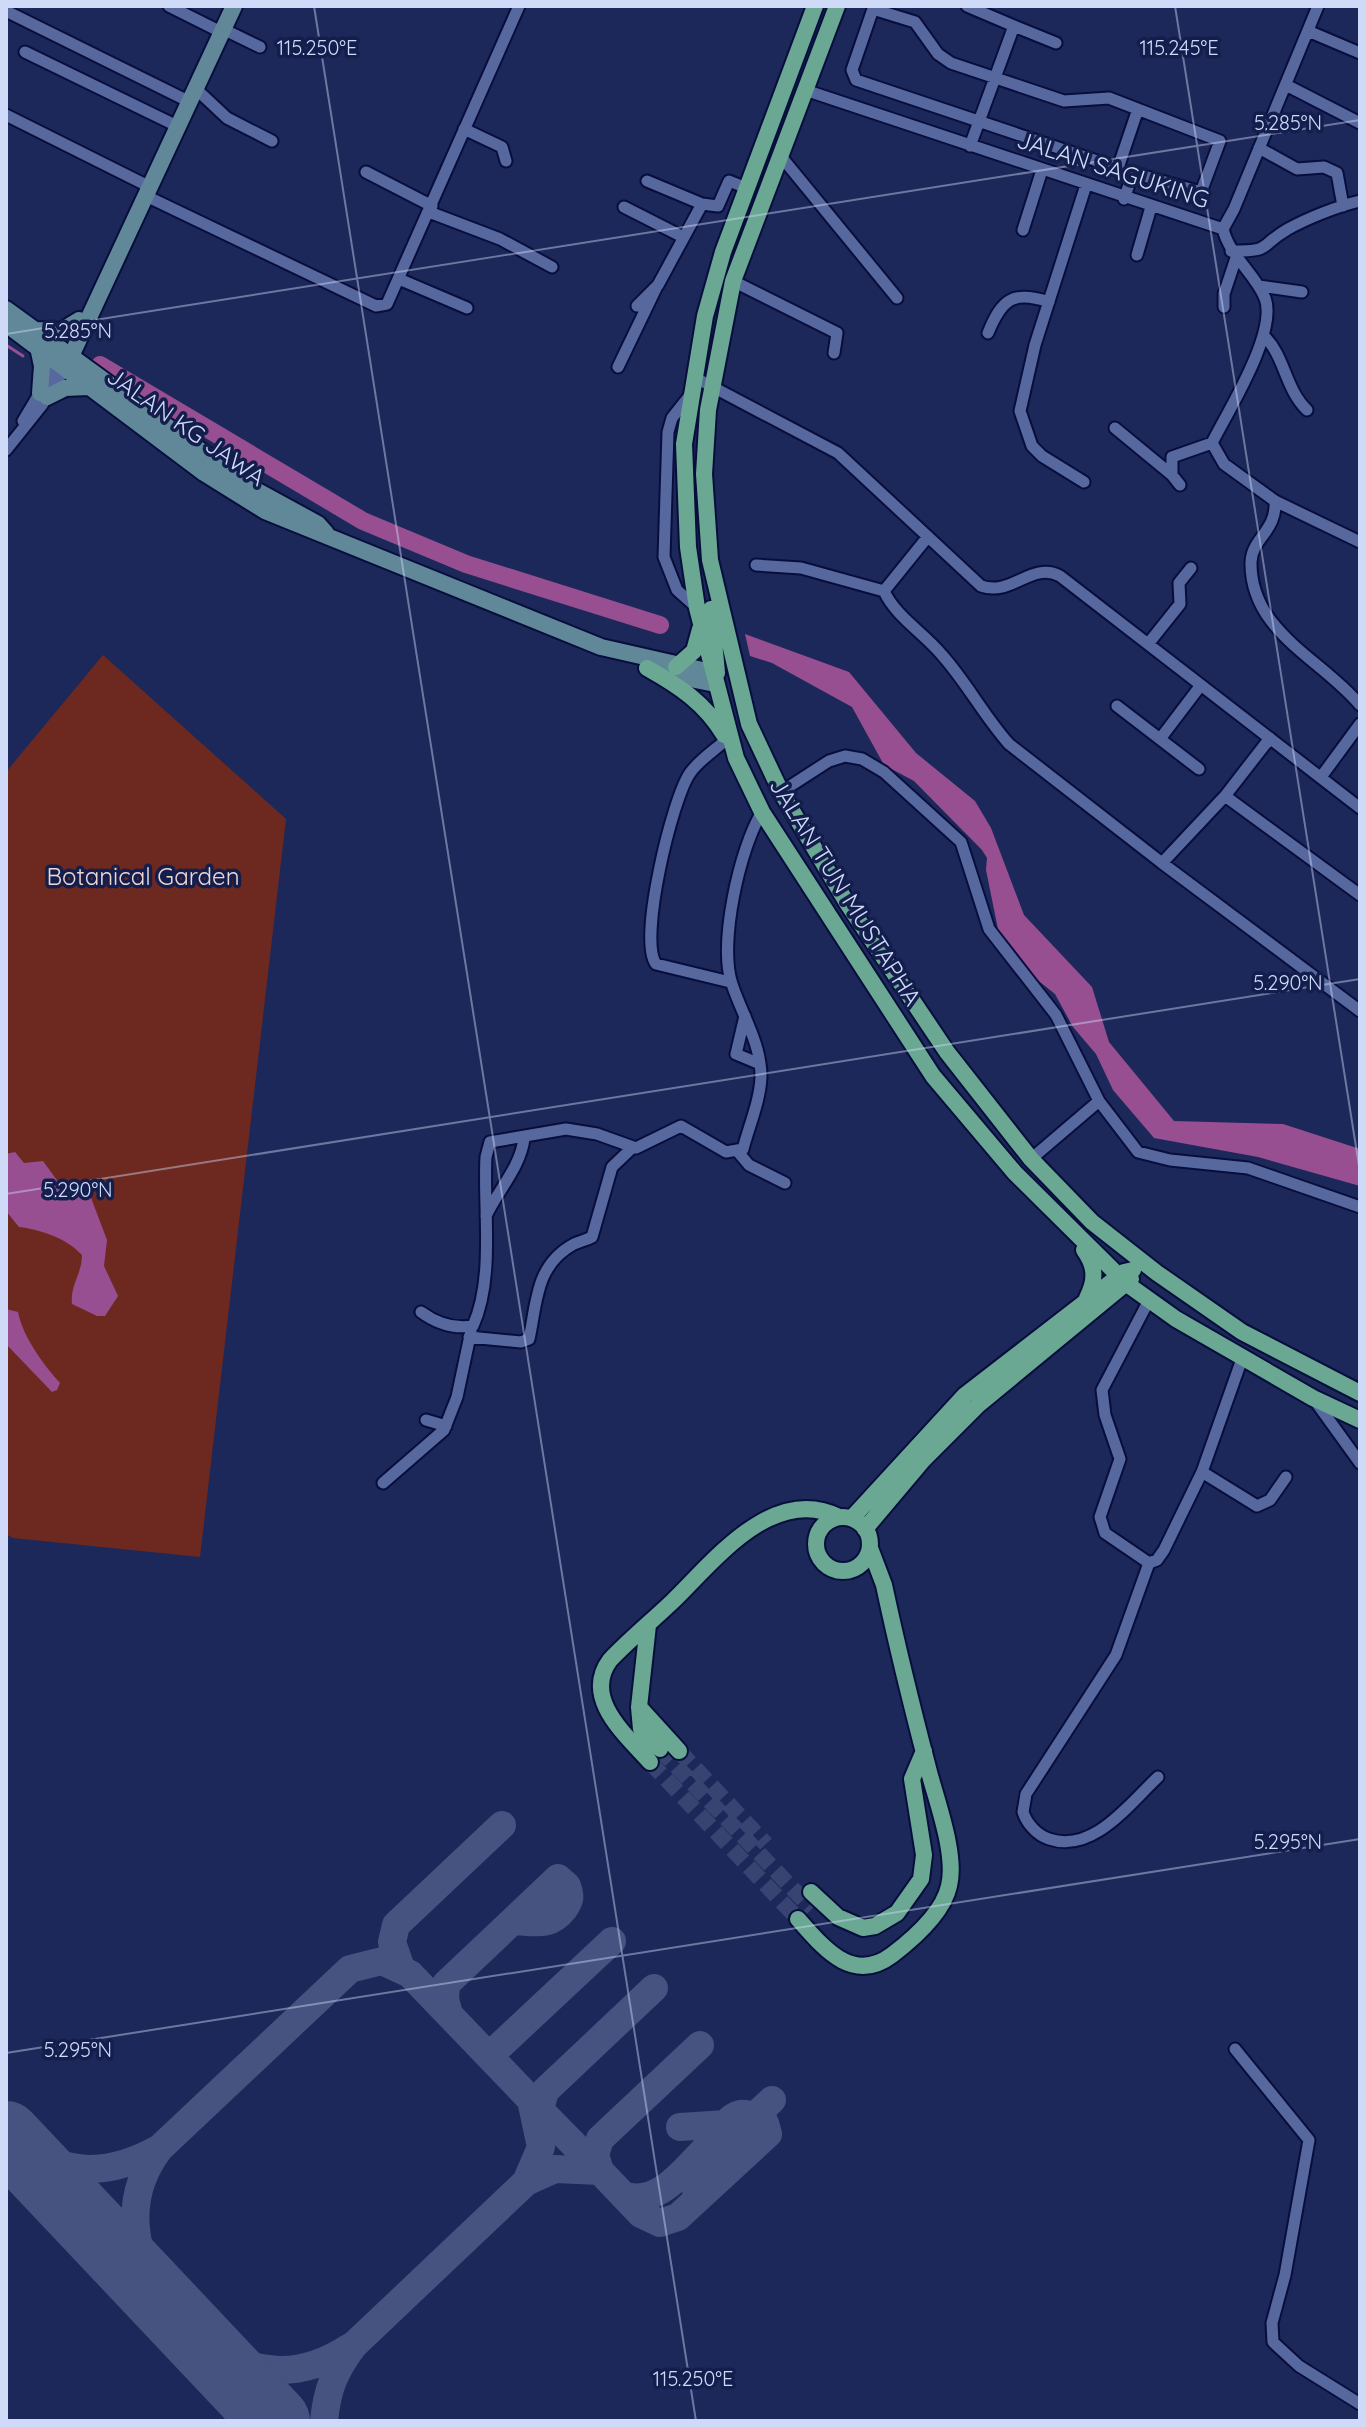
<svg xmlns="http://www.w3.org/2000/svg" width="1366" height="2427" font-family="Quicksand,sans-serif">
  <rect width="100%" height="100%" fill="#1c2859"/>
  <path fill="#6d2920" d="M 103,655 L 286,819 L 200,1557 L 13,1538 L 6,1534 L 6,772 Z"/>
  <path fill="#974f92" d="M 745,634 L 849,672 L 916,753 L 975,801 L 991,828 L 1024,915 L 1092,987 L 1109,1042 L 1174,1121 L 1283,1124 L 1360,1149 L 1360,1186 L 1258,1157 L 1154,1138 L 1113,1090 L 1096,1054 L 1073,1027 L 1055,994 L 1016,963 L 999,934 L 986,870 L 987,858 L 982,850 L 914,781 L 884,765 L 852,707 L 772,663 L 750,656 Z
    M 15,1152 L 24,1163 L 43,1161 L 59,1183 L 64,1181 L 90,1195 L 107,1240 L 104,1266 L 118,1296 L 105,1316 L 97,1316 L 72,1304 C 70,1285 82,1274 82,1255 C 66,1238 42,1230 19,1227 L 6,1211 L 6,1154 Z
    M 6,1309 L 18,1312 C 23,1337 43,1364 60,1383 L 57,1390 L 52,1392 L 6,1344 Z"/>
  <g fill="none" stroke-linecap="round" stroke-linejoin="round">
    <path stroke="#974f92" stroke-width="3" d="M 6,345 L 23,356"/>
    <path stroke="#974f92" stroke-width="18" d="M 100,365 L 363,521 L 466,564 L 660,625"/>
    <path stroke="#46527f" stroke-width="28" d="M 401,1968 L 392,1942 L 396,1925 L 502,1825
      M 654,1988 L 545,2091 L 540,2110 L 600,2171 L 595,2155 L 600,2139 L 700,2045
      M 449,2014 L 445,1999 L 446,1984 L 558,1878 L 567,1886 C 571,1897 570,1900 564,1909 C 550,1927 537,1922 513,1921
      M 489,2056 L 612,1941
      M 7,2138 C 62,2173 101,2181 160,2148
      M 526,2182 L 555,2169 L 600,2171 L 641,2214 L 660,2223 L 678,2217 L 768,2134 L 765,2123 C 750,2112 738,2109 726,2124 L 680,2127
      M 696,2191 L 709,2176 L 711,2156 L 772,2100
      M 623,2195 C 659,2208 686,2167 710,2144
      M 159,2298 C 132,2247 123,2196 160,2148 L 350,1969 L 382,1961 L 410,1974 L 531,2100 L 541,2147 L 526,2182 L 354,2345 C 335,2370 327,2389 324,2421
      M 209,2351 C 262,2374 299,2380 350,2347"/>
    <path stroke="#46527f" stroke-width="70" d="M 6,2136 L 275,2421"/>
    <path stroke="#374371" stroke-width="16" stroke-dasharray="16 8" stroke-linecap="butt" d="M 660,1749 L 812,1909
      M 679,1751 L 766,1844
      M 650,1762 L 798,1919"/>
    <g stroke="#080e3c" stroke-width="15">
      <path id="street" d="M 169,6 L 221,32
        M 874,6 L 852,70 L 856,80 L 1118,168 L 1138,109
        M 967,6 L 1014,26
        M 873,9 L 915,22 L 938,54 L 951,63 L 1064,101 L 1109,98 L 1220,141 L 1201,192 L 1133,173 L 1124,199
        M 8,12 L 188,101
        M 223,29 L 260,47
        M 1308,31 L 1360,53
        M 25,52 L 177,126
        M 1286,85 L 1360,123
        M 195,88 L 227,118 L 272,141
        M 805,90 L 1223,229
        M 6,115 L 148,186
        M 464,129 L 502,147 L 506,161
        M 970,146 L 1014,26 L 1056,43
        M 1259,148 L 1297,169 L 1324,167 L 1337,173 L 1343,206
        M 779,154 L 897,298
        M 366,172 L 432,206
        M 647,181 L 702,204
        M 144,195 L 376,306 L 387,304 L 519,6
        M 624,207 L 683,237
        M 429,212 L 500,239 L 552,267
        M 1223,229 C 1230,257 1254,272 1265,298 C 1278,332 1228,411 1212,443 L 1224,464 L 1275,501 C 1277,531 1252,538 1251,562 C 1250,632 1322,659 1360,705
        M 1223,229 L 1234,209 L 1318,6
        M 1023,230 L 1042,170
        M 1231,251 C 1274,251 1257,247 1288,229 C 1308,218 1338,206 1360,201
        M 1137,255 L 1151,207
        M 399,279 L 467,308
        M 733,281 L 837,333 L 834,353
        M 1259,286 L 1302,292
        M 637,306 L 658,285 L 702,204 L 718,206 L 729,181 L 744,187
        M 1224,307 L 1224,294 L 1236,258
        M 988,333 C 1002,299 1013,290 1049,302
        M 1264,336 C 1285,356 1285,389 1307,410
        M 618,367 L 657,286
        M 694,377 L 838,453 L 981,586 C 1011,597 1032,561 1060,576 L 1360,808
        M 691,394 L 672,418 L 668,432 L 664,557 L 677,590 L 697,608
        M 23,421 L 58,362
        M 1115,428 L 1172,475
        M 6,450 L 42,405 L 66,367
        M 1084,482 L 1042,456 L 1032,446 L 1020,411 L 1035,345 L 1086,185
        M 1180,485 L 1172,475 L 1172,457 L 1212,443
        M 1275,501 L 1360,542
        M 926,539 L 884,591 C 896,617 924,633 942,655 C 967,683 984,716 1009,744 L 1162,863 L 1225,796 L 1270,738
        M 756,565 L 801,568 L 884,591
        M 1148,644 L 1180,604 L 1179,583 L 1191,568
        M 1117,706 L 1199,769
        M 727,739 C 715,750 699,760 690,773 C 672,799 638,940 656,964 L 730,982
        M 1160,739 L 1201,685
        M 1321,777 L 1360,724
        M 781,792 L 829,761 L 845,756 L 862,759 L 884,772 L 961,842 L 989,929 L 1056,1015 L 1099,1101 L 1138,1152 L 1170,1160 L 1248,1168 L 1360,1207
        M 1225,796 L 1360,895
        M 1162,863 L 1360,1011
        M 745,1016 L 736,1054 L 760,1064
        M 738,1152 L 749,1165 L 785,1183
        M 1031,1159 L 1099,1101
        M 486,1216 C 498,1190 520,1168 524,1139
        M 1146,1306 L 1102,1390 L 1105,1415 L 1120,1459 L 1100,1517 L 1105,1533 L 1149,1563
        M 421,1312 C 436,1323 454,1329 473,1326 C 495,1277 483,1209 486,1157 L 490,1142 L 566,1129 L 597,1134 L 636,1148 L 681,1126 L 726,1152 L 743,1149 C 749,1126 760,1101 761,1077 C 761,1043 742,1015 732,984 C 718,944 740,847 762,812
        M 469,1337 L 521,1342 L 529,1339 C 537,1303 535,1265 574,1244 C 581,1241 586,1240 592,1237 L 612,1167 L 632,1148
        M 1316,1402 L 1360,1463
        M 426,1420 L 446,1426
        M 1202,1472 L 1257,1506 L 1270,1500 L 1286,1477
        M 383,1483 L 444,1430 L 457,1397 L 471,1331
        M 1158,1777 C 1129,1804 1093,1854 1049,1839 C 1037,1835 1027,1824 1023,1812 L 1026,1794 L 1116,1655 L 1149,1563 L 1157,1560 L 1164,1550 L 1202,1472 L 1243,1356
        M 1235,2049 L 1309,2140 L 1285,2275 L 1272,2323 L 1273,2342 L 1299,2366 L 1360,2404"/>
    </g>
    <g stroke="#080e3c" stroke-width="20">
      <path id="secondary" d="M 6,309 L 252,488 L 318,524 L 326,533
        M 6,324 L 204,473 L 265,511 L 601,647 L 711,672
        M 35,330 L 61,331 L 79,320
        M 38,347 L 42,366 L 40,393
        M 66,367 L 234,6
        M 47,397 L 65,388 L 88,387
        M 661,673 L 715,684"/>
    </g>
    <g stroke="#080e3c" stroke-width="20">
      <path id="primary" d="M 815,6 L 723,252 L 705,316 L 684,444 L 688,547 L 697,608 L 736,758 L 762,812 L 933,1076 L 1015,1173 L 1127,1284 L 1176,1319 L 1313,1398 L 1360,1420
        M 837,6 L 733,281 L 708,410 L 704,474 L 710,560 L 749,724 L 781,792 L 847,903 L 947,1052 L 1031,1159 L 1092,1222 L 1157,1273 L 1242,1332 L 1360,1393
        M 711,609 L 717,673
        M 676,667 L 694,651 L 700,629
        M 647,668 C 679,686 705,703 724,735
        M 1084,1250 C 1096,1267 1096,1280 1087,1298
        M816 1544a27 27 0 1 1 54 0a27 27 0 1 1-54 0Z
        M 852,1518 L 965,1395 L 1124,1272 L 1133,1270
        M 865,1529 L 923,1460 L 978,1405 L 1131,1279
        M 648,1625 L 639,1707 L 679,1751
        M 639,1707 L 641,1729 L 660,1749
        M 650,1762 C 625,1734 582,1698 610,1660 C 630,1639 652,1621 673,1601 C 714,1561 773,1484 839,1517
        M 811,1892 L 838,1917 L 863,1928 L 875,1926 L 897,1913 L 921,1879 L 924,1855 L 912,1779 L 924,1751
        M 798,1919 C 823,1947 852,1985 892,1955 C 913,1939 943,1913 949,1886 C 957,1854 936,1800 928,1768 C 912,1707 897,1646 884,1585 L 870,1548"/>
    </g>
    <use href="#street" stroke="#57689f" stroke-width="11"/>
    <use href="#secondary" stroke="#618899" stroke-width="16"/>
    <use href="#primary" stroke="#6aa893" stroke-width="16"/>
  </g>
  <path fill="none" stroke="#cfdaf9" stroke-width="2" stroke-opacity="0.45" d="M 314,6 L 696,2421M 1175,6 L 1360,1172M 6,334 L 1360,120M 6,1194 L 1360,979M 6,2053 L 1360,1839"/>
  <g text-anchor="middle" stroke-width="7" stroke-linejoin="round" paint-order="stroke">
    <g font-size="24" fill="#cfdaf9" stroke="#131e4d">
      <text transform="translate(1113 170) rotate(18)" y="8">JALAN SAGUKING</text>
      <text transform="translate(186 427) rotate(35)" y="8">JALAN KG JAWA</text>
      <text transform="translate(845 892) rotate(58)" y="8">JALAN TUN MUSTAPHA</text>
    </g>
    <g font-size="24" fill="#f0d4cf" stroke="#131e4d">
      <text x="143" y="885">Botanical Garden</text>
    </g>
  </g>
  <g font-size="20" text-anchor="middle" fill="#cfdaf9" stroke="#131e4d" stroke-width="7" stroke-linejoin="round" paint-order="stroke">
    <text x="317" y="55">115.250°E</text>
    <text x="1179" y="55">115.245°E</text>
    <text x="1288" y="130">5.285°N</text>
    <text x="78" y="338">5.285°N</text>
    <text x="1288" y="990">5.290°N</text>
    <text x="78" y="1197">5.290°N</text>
    <text x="1288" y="1849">5.295°N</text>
    <text x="78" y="2057">5.295°N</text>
    <text x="693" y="2386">115.250°E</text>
  </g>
  <rect width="1366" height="2427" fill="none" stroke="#cfdaf9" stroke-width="16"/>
</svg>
